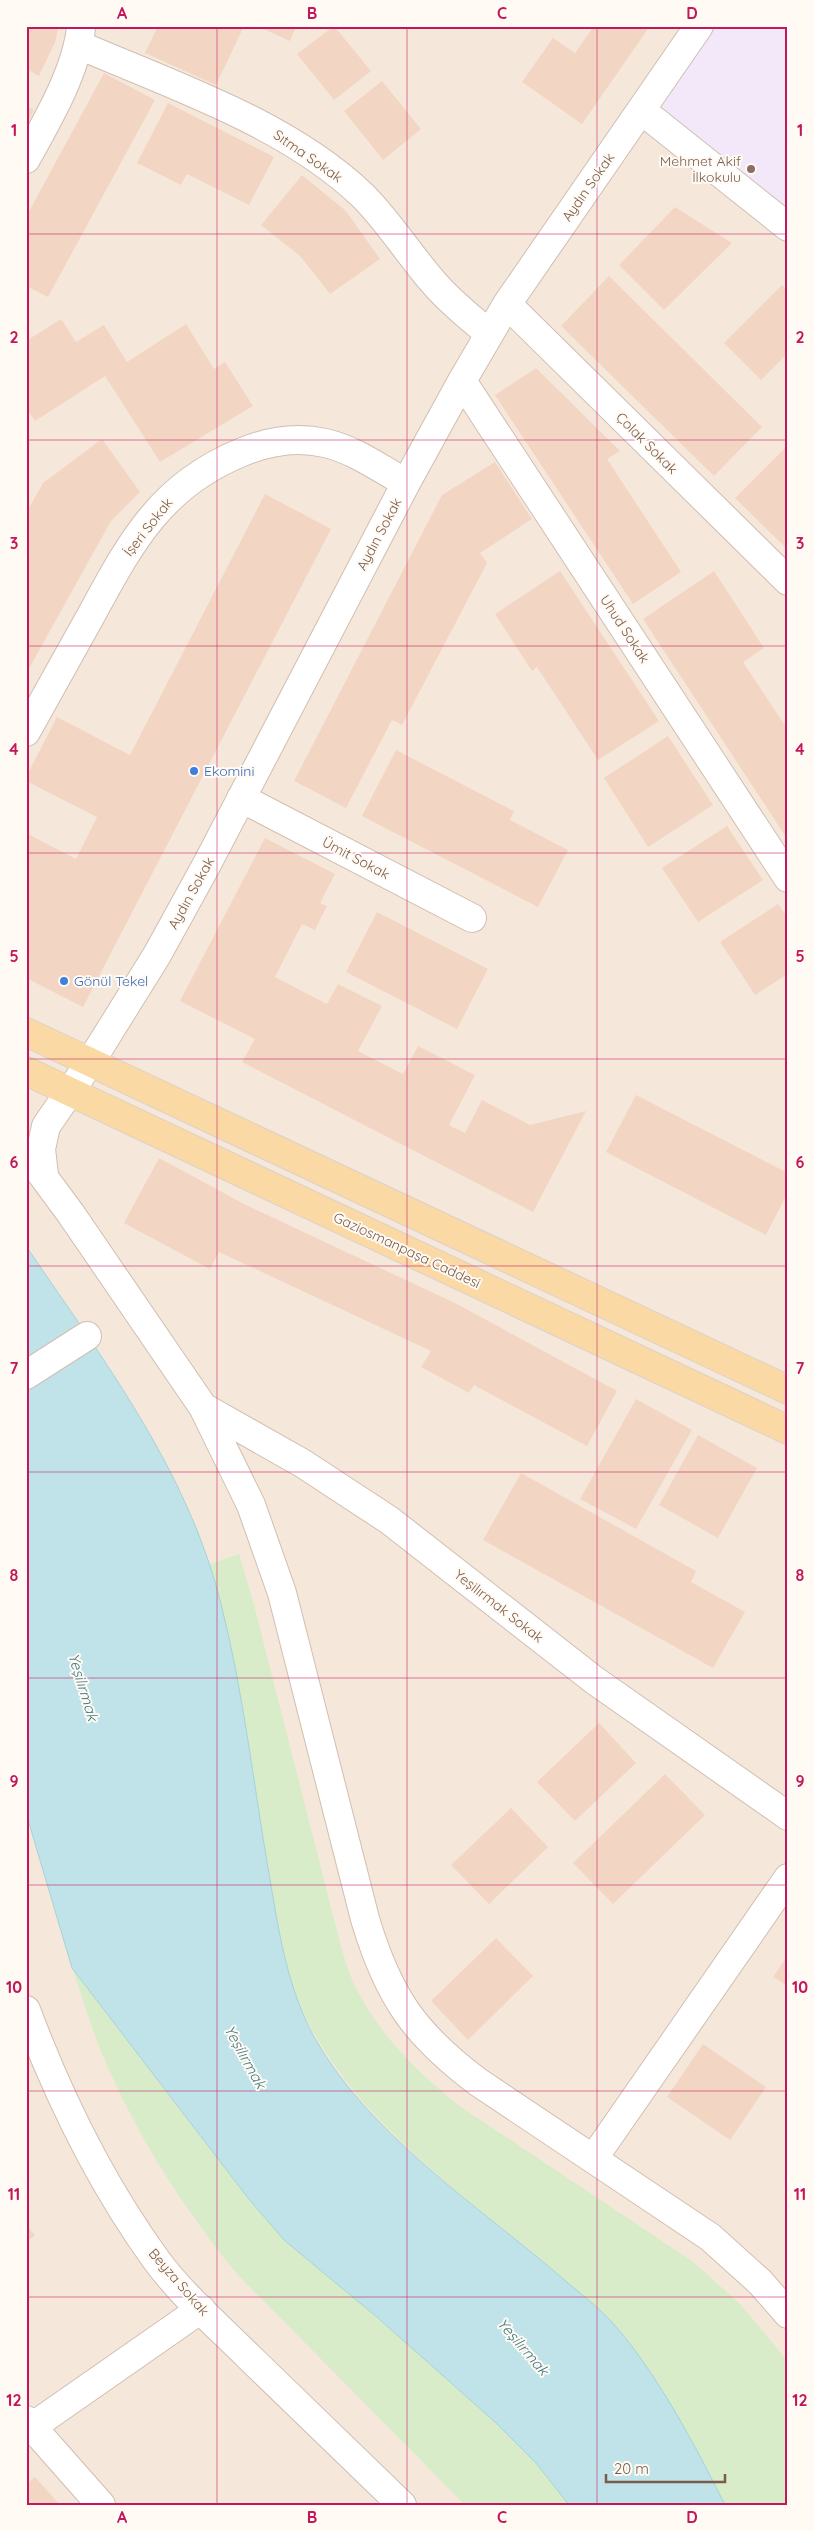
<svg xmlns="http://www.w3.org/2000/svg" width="814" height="2531" font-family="Quicksand,sans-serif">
  <rect width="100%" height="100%" fill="#fdf6ec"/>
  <path fill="#f5e8da" d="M 26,26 L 788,26 L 788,2505 L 26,2505 Z"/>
  <path fill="#f3e8fa" d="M 699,26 L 788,26 L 788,227 L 641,110 Z"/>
  <path fill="#d8ecc9" d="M 239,1554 L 253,1601 L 336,1927 C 340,1942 344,1958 349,1972 C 372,2028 414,2070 461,2107 L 692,2261 L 739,2303 L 772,2342 L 788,2362 L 788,2505 L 725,2505 C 703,2462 679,2421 654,2380 C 641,2360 627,2337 609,2320 C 595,2305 579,2293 564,2280 C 465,2194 348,2120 295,1995 C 287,1977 284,1956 279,1937 L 210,1564 Z
    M 72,1968 L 248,2198 L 284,2240 L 378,2318 L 495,2422 L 536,2463 L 569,2505 L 465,2505 L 238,2275 C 182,2207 135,2133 101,2051 C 90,2024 82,1996 72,1968 Z"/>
  <path fill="#bfe3e8" stroke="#a5d3da" d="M 26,1246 C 102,1358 188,1470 221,1604 C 243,1690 253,1780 268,1868 C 278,1925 285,1981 312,2033 C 366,2133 476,2204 561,2277 C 577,2291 596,2305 611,2321 C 656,2371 695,2445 725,2505 L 569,2505 L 536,2463 L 495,2422 L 378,2318 L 284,2240 L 248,2198 L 72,1968 L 26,1813 Z"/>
  <path fill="#f3d5c3" d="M 26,26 L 58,26 L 56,40 L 39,76 L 26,69 Z
    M 158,26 L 244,26 L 216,85 L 145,53 Z
    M 257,26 L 296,26 L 290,41 Z
    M 334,26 L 371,71 L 334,100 L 297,54 Z
    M 594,26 L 650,26 L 582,124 L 522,82 L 553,38 L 575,53 Z
    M 104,73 L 155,100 L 48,297 L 26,286 L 26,217 Z
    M 382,81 L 421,129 L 383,160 L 344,111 Z
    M 168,103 L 274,157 L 249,205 L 187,174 L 181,185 L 137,163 Z
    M 26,106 L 34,110 L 26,126 Z
    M 302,175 L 346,211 L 380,259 L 330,294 L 300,256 L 261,225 Z
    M 675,207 L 732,243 L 664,310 L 619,265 Z
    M 609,276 L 762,427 L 714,476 L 561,326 Z
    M 782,285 L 788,291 L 788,353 L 761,380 L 724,343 Z
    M 61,319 L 76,342 L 104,325 L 127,362 L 186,324 L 214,369 L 225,362 L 253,406 L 160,462 L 105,376 L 35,421 L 26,407 L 26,341 Z
    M 536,368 L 620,451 L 607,459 L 681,572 L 633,604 L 495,395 Z
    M 102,439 L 140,492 L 111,521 L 26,674 L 26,513 L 43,483 Z
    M 788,445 L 788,550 L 735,498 Z
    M 495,462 L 532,519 L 480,553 L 487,563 L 402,725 L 392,720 L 346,808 L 294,781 L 442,495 Z
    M 265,494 L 331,529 L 83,1007 L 26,978 L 26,833 L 76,859 L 97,817 L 26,781 L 26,777 L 57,717 L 130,755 Z
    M 560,571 L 659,721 L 598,760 L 537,667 L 532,671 L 495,614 Z
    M 714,571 L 764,648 L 743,662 L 788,730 L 788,840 L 643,619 Z
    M 668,736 L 713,805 L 648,847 L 604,778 Z
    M 396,750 L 514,811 L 510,820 L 568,850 L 538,907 L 362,816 Z
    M 727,826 L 763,880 L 698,922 L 662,868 Z
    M 265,838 L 335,874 L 320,903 L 327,906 L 315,930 L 302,924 L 275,977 L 327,1004 L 338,984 L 382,1006 L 358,1051 L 403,1074 L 418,1046 L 475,1075 L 449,1125 L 465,1133 L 482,1100 L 530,1125 L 586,1111 L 533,1212 L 242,1062 L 255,1039 L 180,1001 Z
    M 778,904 L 788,918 L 788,974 L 755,995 L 720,942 Z
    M 377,912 L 488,969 L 457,1029 L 346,972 Z
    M 636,1095 L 788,1173 L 788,1192 L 766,1235 L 606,1152 Z
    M 159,1158 L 246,1205 L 457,1304 L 617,1391 L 587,1446 L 474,1385 L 469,1393 L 421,1367 L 431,1351 L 219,1252 L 210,1269 L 124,1223 Z
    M 636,1399 L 692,1430 L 636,1529 L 580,1499 Z
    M 698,1435 L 757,1468 L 718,1538 L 659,1505 Z
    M 521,1473 L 696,1571 L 691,1582 L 745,1612 L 713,1668 L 483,1540 Z
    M 599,1723 L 636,1763 L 575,1821 L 537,1782 Z
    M 665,1774 L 705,1815 L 613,1904 L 573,1863 Z
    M 511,1808 L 548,1847 L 489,1904 L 451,1865 Z
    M 496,1938 L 533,1976 L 468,2040 L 431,2001 Z
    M 788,1955 L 788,1986 L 773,1977 Z
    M 703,2044 L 766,2087 L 730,2140 L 667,2097 Z
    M 26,2225 L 35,2235 L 26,2243 Z
    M 35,2477 L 60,2505 L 26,2505 L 26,2484 Z"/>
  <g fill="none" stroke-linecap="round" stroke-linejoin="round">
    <g stroke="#d1beb0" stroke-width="30">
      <path id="street" d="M 79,45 C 172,85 288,124 362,195 C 387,219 410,256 434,283 C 450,302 471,318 489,334
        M 641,110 L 788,227
        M 26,159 C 47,121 76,72 81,28
        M 507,304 L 788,581
        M 462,381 L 788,878
        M 26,732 C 47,694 68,657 89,619 C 129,546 158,487 240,453 C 268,441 295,436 325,443 C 353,449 381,469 406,483
        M 241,798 L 472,918
        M 26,1153 L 71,1214 L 203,1407 L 251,1505 L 282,1593 L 365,1919 C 388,1996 414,2034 478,2082 L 710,2237 L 760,2282 L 788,2314
        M 44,1175 L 41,1149 L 46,1126 L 91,1061 L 157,955 L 207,864 L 406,483 L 462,381 L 507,304 L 699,26
        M 26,1375 L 87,1336
        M 203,1407 L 302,1463 L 389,1520 L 594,1680 L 788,1816
        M 26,2010 C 59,2098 101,2184 157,2261 C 183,2296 218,2326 249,2357 C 300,2406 351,2455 402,2505
        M 593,2159 L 788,1878
        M 26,2420 L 101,2505
        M 26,2431 L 201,2309"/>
    </g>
    <g stroke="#dad1cd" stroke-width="30">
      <path id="primary" d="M 26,1032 L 788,1390
        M 26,1071 L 788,1430"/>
    </g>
    <use href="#street" stroke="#fff" stroke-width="28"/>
    <use href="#primary" stroke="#fbd9a5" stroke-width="28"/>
  </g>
  <path fill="none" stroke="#c2185b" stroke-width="1" stroke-opacity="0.55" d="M 217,26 L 217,2505M 407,26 L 407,2505M 597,26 L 597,2505M 26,234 L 788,234M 26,440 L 788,440M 26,646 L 788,646M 26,853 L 788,853M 26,1059 L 788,1059M 26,1266 L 788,1266M 26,1472 L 788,1472M 26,1678 L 788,1678M 26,1885 L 788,1885M 26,2091 L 788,2091M 26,2297 L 788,2297"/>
  <circle fill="#8d6e63" stroke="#fffaf3" stroke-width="2" cx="751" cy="169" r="5"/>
  <g fill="#3f7fe0" stroke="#fffaf3" stroke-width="2">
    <circle cx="194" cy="771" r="5"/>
    <circle cx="64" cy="981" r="5"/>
  </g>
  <g text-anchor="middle" stroke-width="4" stroke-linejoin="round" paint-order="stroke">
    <g font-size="14" fill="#7a5c4d" stroke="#fffaf3">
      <text transform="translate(308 156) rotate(35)" y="5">Sıtma Sokak</text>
      <text transform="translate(588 187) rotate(-55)" y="5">Aydın Sokak</text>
      <text transform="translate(647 443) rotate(45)" y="5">Çolak Sokak</text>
      <text transform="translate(148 527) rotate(-52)" y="5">İşeri Sokak</text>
      <text transform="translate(379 534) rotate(-62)" y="5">Aydın Sokak</text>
      <text transform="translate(625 629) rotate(57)" y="5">Uhud Sokak</text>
      <text transform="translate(356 858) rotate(28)" y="5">Ümit Sokak</text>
      <text transform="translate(191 893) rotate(-61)" y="5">Aydın Sokak</text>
      <text transform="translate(407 1250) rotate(25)" y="5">Gaziosmanpaşa Caddesi</text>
      <text transform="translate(499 1606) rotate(38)" y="5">Yeşilırmak Sokak</text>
      <text transform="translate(179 2282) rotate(49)" y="5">Beyza Sokak</text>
    </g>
    <g font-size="14" fill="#785e54" stroke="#fffaf3" text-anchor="end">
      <text x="741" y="166">Mehmet Akif<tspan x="741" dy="16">İlkokulu</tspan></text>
    </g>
    <g font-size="14" fill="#366cbe" stroke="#fffaf3" text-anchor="start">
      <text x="204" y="776">Ekomini</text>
      <text x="74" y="986">Gönül Tekel</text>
    </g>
    <g font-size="15" font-style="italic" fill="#437c86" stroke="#fffaf3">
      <text transform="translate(83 1687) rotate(73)" y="5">Yeşilırmak</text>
      <text transform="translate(245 2057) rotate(61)" y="5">Yeşilırmak</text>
      <text transform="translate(523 2347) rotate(49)" y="5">Yeşilırmak</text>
    </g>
  </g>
  <rect width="814" height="2531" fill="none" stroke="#fffaf3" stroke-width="55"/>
  <path d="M606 2474v8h119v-8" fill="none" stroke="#7a5c4d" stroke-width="2.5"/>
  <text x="614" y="2474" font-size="15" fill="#7a5c4d" stroke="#fffaf3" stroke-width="4" paint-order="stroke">20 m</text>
  <rect x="28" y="28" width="758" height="2476" fill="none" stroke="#c2185b" stroke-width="2"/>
  <g font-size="16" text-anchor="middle" font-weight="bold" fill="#c2185b">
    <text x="122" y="19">A</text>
    <text x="312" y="19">B</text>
    <text x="502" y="19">C</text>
    <text x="692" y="19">D</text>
    <text x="14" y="136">1</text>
    <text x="800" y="136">1</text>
    <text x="14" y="343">2</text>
    <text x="800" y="343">2</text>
    <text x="14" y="549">3</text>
    <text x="800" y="549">3</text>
    <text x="14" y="755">4</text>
    <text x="800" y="755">4</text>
    <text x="14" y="962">5</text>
    <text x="800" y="962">5</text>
    <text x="14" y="1168">6</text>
    <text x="800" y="1168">6</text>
    <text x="14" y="1374">7</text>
    <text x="800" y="1374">7</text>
    <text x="14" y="1581">8</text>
    <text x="800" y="1581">8</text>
    <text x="14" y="1787">9</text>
    <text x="800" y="1787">9</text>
    <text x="14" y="1993">10</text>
    <text x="800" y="1993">10</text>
    <text x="14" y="2200">11</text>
    <text x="800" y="2200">11</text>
    <text x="14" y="2406">12</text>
    <text x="800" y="2406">12</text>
    <text x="122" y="2523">A</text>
    <text x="312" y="2523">B</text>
    <text x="502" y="2523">C</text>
    <text x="692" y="2523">D</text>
  </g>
</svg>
